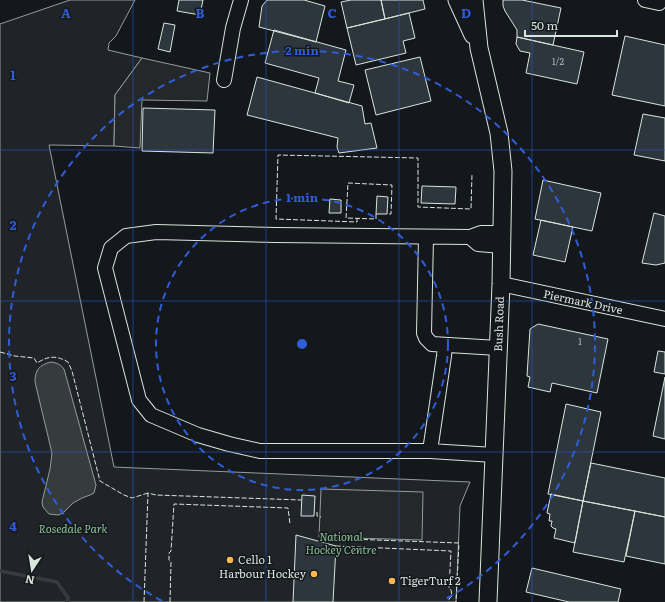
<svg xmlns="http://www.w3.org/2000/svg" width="665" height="602" font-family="Literata,serif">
  <rect width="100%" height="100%" fill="#14181c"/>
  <path fill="#202428" stroke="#939e99" d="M 70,0 L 135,0 L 116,36 L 109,43 L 108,50 L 142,58 L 115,95 L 114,146 L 49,145 L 114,467 L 470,482 L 460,506 L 456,602 L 0,602 L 0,24 Z"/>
  <path fill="#24282b" stroke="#939e99" d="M 142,58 L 210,73 L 207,101 L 142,100 L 140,148 L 114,146 L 115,95 Z
    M 321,489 L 423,492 L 422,540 L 319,537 Z"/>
  <path fill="#363b3e" stroke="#939e99" d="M 51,362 C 57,363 60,364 64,369 L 96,485 L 94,493 L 90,495 L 82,498 L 73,503 L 64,512 L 59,515 L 49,514 L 43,507 L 42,502 L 50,469 L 52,453 L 35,382 C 35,370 39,365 51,362 Z"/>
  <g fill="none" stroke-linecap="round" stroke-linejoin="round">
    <path stroke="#363b3e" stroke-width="3.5" d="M 0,571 L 57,582 L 68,598 L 67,602"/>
  </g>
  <path fill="#2c363c" stroke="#d8e6dc" d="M 179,0 L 203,0 L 200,15 L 177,11 Z
    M 267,0 L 304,0 L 325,6 L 316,42 L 259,27 L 262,6 Z
    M 351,0 L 381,0 L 385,19 L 347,28 L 341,2 Z
    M 381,0 L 423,0 L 425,9 L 385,19 Z
    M 503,0 L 522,0 L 561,8 L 553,45 L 517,37 L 517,30 L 505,11 L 503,6 Z
    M 409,13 L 415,38 L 403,41 L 406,53 L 356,65 L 347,28 Z
    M 164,23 L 175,25 L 170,52 L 158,49 Z
    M 274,30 L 346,50 L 338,81 L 354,85 L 349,103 L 315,93 L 319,78 L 265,63 Z
    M 625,36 L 665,45 L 665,106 L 612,95 Z
    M 517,37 L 584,52 L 577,84 L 526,73 L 530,53 L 520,51 L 516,44 Z
    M 420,57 L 431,101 L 376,115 L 365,70 Z
    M 257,77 L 362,106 L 365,124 L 371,123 L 377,148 L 339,153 L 337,147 L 338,138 L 247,115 Z
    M 143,108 L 215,110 L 213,153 L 142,151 Z
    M 643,114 L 665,118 L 665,161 L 634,155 Z
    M 543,180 L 601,193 L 592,231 L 535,219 Z
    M 422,186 L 456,187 L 455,204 L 421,203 Z
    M 377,196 L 388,197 L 387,214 L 376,214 Z
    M 330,199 L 341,200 L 341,213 L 329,213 Z
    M 654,213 L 665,216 L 665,263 L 656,265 L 642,263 Z
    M 541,220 L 573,227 L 565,262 L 533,255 Z
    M 538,324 L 608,339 L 597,393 L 552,383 L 550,392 L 528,387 L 530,377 L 527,376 L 530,329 Z
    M 658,351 L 665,352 L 665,374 L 654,372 Z
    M 665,377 L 665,439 L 653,436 Z
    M 566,404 L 601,412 L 583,501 L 548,494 Z
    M 591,463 L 665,478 L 665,517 L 583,501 Z
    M 551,494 L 583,501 L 575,543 L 554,538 L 556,529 L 553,528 L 551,526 L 552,521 L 549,521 L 550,514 L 547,513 Z
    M 302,495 L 315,496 L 314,516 L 301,516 Z
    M 583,501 L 635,511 L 624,562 L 573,552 Z
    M 635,511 L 665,517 L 665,564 L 626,556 Z
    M 296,535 L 336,546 L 333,602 L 293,602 Z
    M 532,568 L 621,589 L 618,602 L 569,602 L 526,592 Z"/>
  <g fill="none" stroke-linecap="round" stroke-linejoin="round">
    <g stroke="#d8e6dc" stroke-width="16">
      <path id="minor" d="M 645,0 L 659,3
        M 224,80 L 233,28 L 241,0
        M 426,237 L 424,333 L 426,338 L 432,344 L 498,348
        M 470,237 L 478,244 L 502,246
        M 501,284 L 665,319
        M 430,451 L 444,356 L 445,345
        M 494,455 L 430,451 L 260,451 L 229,444 L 198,435 L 151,415 L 139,400 L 105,268 L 111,248 L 126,236 L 156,232 L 276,235 L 470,237 L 481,233 L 502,233"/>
    </g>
    <g stroke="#d8e6dc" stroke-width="19">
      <path id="major" d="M 457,0 L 473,35
        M 474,0 L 479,48 L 499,133 L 503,171 L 501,284 L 488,602"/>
    </g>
    <use href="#minor" stroke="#14181c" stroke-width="14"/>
    <use href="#major" stroke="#14181c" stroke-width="17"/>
    <path stroke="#d8e6dc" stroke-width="1" stroke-dasharray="5 2" stroke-linecap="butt" d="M 376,214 L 376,219 L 346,218 L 348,183 L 392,185 L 391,214 L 387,214
      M 357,218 L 357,222 L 276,219 L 278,155 L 418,158 L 418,207 L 471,209 L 472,174
      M 0,352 L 15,356 L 34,358 L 37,363 C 48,356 56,355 68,362 L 72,371 L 100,481 L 124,495 L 132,498 L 148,493
      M 317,512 L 317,516 L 321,517
      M 321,538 L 459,543 L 456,602
      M 336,546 L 451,551 L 449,588 L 451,590 L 452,596 L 449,599 L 449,602
      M 144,602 L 148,493 L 156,495 L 301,500
      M 170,602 L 171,562 L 169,560 L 169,553 L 171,551 L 174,504 L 288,508 L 290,524"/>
  </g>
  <path fill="none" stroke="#305dd8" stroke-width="1" stroke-opacity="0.55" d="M 133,0 L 133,602M 266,0 L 266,602M 399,0 L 399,602M 532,0 L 532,602M 0,150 L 665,150M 0,301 L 665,301M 0,452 L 665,452"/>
  <g fill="none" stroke="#305dd8" stroke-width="2" stroke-dasharray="7 5">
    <circle cx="302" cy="344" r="146"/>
    <path d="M162 601A293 293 0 1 1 442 601"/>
  </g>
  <g fill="#ffb74d" stroke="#14181c" stroke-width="1.5">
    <circle cx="230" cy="560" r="4"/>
    <circle cx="314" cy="574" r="4"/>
    <circle cx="392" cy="581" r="4"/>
  </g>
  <g text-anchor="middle" stroke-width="3" stroke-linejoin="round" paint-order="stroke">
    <g font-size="9" fill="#adbab4">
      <text x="558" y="65">1/2</text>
      <text x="580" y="345">1</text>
    </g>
    <g font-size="11" fill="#d8e6dc" stroke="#14181c">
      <text transform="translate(583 302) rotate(12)" y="4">Piermark Drive</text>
      <text transform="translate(499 324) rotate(-88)" y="4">Bush Road</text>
    </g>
    <g font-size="11" font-style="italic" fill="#8ac095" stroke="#14181c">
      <text x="73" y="533">Rosedale Park</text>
      <text x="341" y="541">National<tspan x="341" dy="13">Hockey Centre</tspan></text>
    </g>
    <g font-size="11" fill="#d8e6dc" stroke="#14181c" text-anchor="start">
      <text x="238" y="564">Cello 1</text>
      <text x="306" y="578" text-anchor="end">Harbour Hockey</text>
      <text x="400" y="585">TigerTurf 2</text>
    </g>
  </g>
  <g font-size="13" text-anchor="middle" font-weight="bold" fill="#305dd8" stroke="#14181c" stroke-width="3" stroke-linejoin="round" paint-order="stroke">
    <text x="66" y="18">A</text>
    <text x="200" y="18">B</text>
    <text x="332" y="18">C</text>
    <text x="466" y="18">D</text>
    <text x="13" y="80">1</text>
    <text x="13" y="230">2</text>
    <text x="13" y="381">3</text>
    <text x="13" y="531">4</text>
  </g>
  <circle cx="302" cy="344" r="6" fill="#305dd8" stroke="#14181c" stroke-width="2"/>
  <g font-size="12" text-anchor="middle" font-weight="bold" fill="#305dd8" stroke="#14181c" stroke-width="3" stroke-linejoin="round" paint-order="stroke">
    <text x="302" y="55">2 min</text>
    <text x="302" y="202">1 min</text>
  </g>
  <g transform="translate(32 570) rotate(192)" stroke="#14181c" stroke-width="3" paint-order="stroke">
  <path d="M0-3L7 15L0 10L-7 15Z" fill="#d8e6dc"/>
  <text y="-6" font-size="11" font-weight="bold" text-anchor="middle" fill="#d8e6dc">N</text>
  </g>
  <path d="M525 30v6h92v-6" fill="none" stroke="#d8e6dc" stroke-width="2"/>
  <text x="531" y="30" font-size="12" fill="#d8e6dc" stroke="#14181c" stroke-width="3" paint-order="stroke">50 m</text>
</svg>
